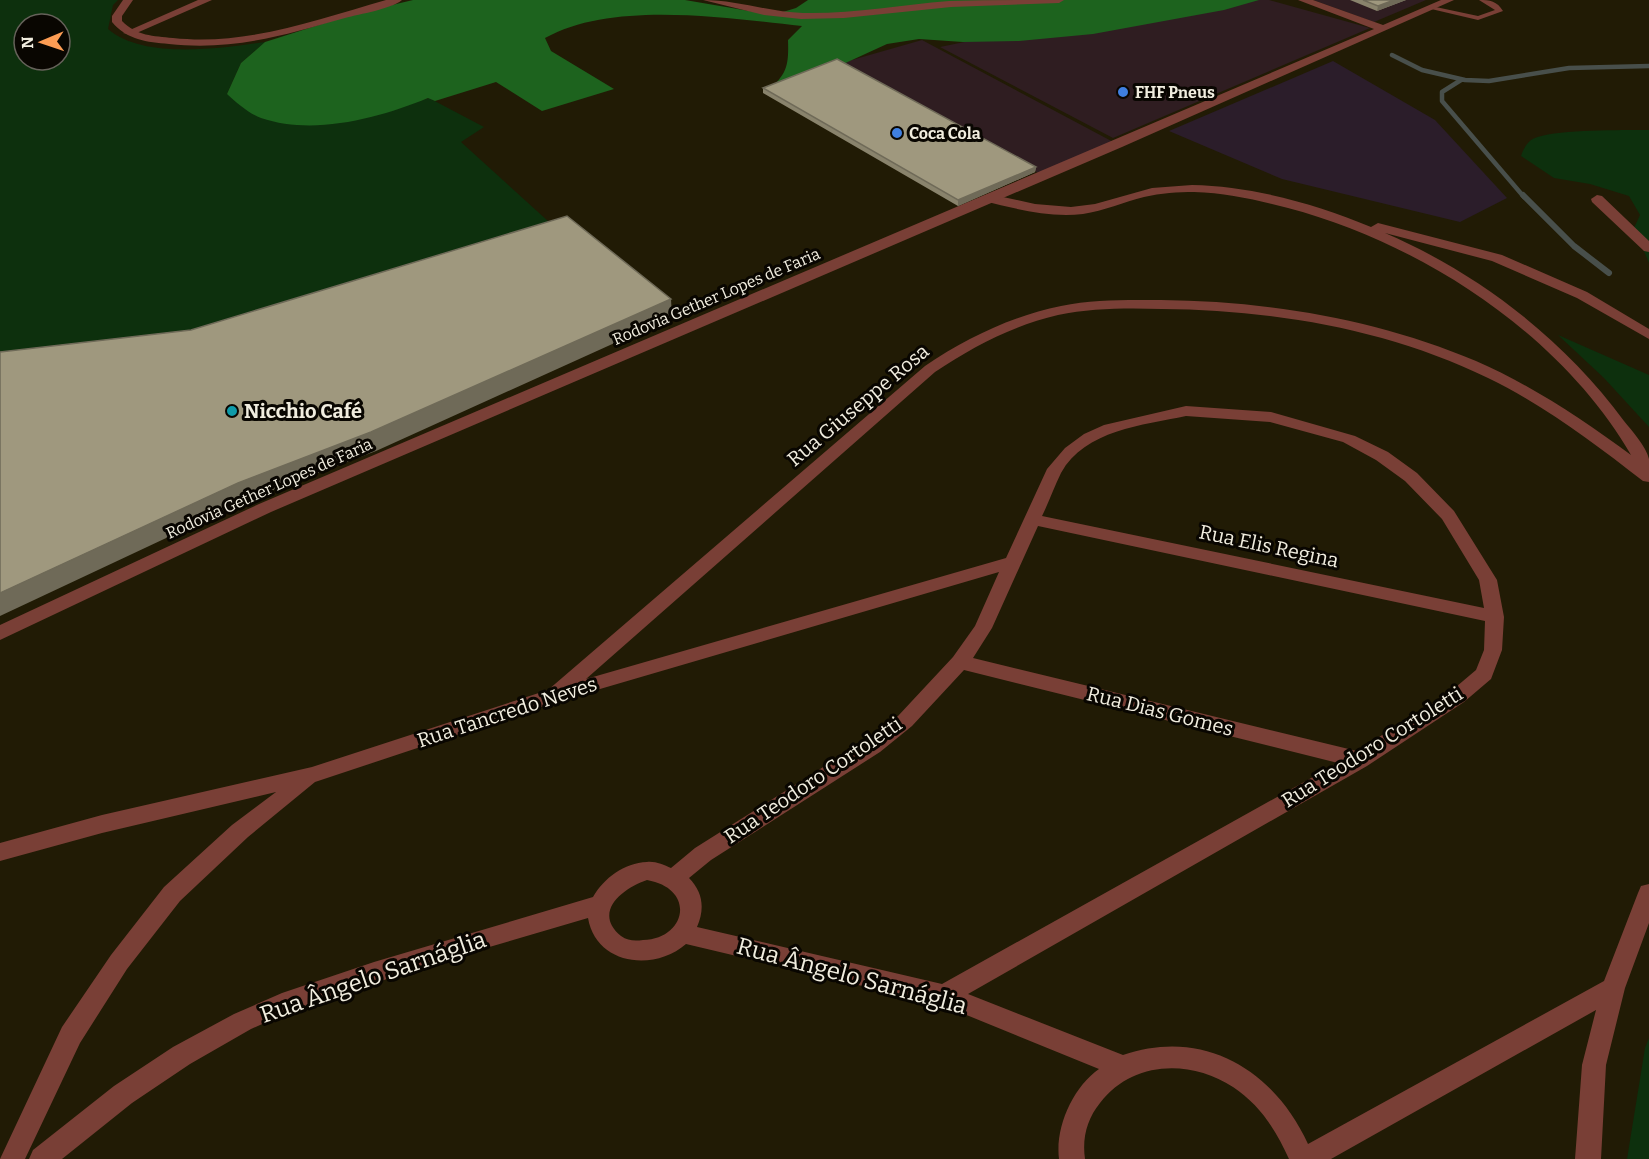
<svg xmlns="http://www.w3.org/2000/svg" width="1649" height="1159" font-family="Bitter,serif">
  <rect width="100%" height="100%" fill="#211b05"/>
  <path fill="#2f1d21" d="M 1206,0 L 1269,0 L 1370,28 L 1113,138 L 940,47 L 1077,19 Z
    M 1313,0 L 1426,0 L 1374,22 Z
    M 922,40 L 1117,144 L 1042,175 L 838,64 Z"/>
  <path fill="#2b1d2a" d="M 1333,61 L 1435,120 L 1507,198 L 1460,222 L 1282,179 L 1169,131 Z"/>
  <path fill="#0d300d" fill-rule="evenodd" d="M 0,0 L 118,0 L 113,5 L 108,29 C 144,60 221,48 265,42 L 241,63 L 227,94 L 330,124 L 362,118 L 429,98 L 484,127 L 461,142 L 657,320 L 0,387 ZM 24,24 L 60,24 L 60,60 L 24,60 Z
    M 1649,130 L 1649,263 L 1634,228 L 1640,215 L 1629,196 L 1590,184 L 1554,178 L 1521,156 C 1523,150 1526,144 1531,140 C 1545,129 1628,130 1649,130 Z
    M 1558,335 L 1649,375 L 1649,427 L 1604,378 Z
    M 1649,1038 L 1649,1159 L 1627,1159 L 1645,1048 Z"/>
  <path fill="#1d631e" d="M 413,0 L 685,0 L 773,15 L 796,8 L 808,0 L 1259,0 L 1224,10 L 1093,34 L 1019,41 L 963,42 L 919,39 L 887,44 L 828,71 L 766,92 C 786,75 789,68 788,40 L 802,26 C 726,18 613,0 545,38 L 551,51 L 614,89 L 542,111 L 496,82 L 435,101 L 428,98 C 379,118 314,136 261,118 C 248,113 237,103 227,94 L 241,63 L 265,42 L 350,15 Z"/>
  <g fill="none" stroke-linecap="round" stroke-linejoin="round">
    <path stroke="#484f4b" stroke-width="4.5" d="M 1392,55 L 1422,70 L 1465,80 L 1489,81 L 1569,68 L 1649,66
      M 1461,80 L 1442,92 L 1442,101 L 1524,197"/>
    <path stroke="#484f4b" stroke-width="6" d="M 1523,195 L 1574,246 L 1609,273"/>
    <path fill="#793f36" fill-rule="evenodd" d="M 1479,0 C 1490,0 1497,1 1503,11 L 1478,20 L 1427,8 L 1431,6 L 1478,16 L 1495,10 Z"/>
    <path fill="#793f36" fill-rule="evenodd" d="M 198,0 L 212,0 L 132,35 L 123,33 Z
      M 1192,185 C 1252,186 1316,204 1371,227 L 1378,223 L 1502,255 L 1587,292 L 1649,329 L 1649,339 L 1577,298 L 1492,261 L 1385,233 C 1478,273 1564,339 1624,421 C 1632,431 1646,446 1649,459 C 1649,466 1649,475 1649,482 L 1643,481 C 1594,443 1544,405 1488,378 C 1388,329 1273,310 1162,309 C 1127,308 1092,308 1058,315 C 1014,325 972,347 935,372 L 586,679 L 1006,558 L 1047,469 L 1065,448 L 1084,434 L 1104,425 L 1186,406 L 1271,412 L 1355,436 L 1388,452 L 1417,473 L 1454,511 L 1497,580 L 1504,617 L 1502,650 L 1491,679 L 1464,702 L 1367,766 L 968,994 L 1123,1055 C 1204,1027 1274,1070 1308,1144 L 1604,981 L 1638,893 L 1641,886 L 1649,884 L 1649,923 L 1625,988 L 1606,1065 L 1601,1159 L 1575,1159 L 1582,1065 L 1596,1010 L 1331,1159 L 1289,1159 C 1276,1130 1260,1105 1233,1087 C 1190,1059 1132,1061 1100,1103 C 1087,1119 1082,1138 1085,1159 L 1059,1159 C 1055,1127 1073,1087 1099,1069 L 942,1005 L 686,944 C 654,972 596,965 588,918 L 438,962 L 291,1011 L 251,1029 L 190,1064 L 132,1103 L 62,1159 L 29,1159 L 33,1150 L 114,1086 L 173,1047 L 234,1014 L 282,993 L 374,962 L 593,897 C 604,878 624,863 647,862 C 655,861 664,865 671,868 L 695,848 L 866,740 L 898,716 L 953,657 L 975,626 L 999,572 L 559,701 L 315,782 L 248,837 L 180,901 L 127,969 L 80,1043 L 25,1159 L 0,1159 L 62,1027 L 111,955 L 164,887 L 232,825 L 276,792 L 102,833 L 0,861 L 0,843 L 102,815 L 312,767 L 548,690 L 925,366 C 966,338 1012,316 1061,306 C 1094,299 1127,300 1161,300 C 1267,301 1377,319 1476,361 C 1531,385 1582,419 1631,455 C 1561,334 1421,243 1288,208 C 1257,200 1227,193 1194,192 C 1178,192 1161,193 1144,197 C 1124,202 1104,211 1083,214 C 1050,218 1016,209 984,201 L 983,198 L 989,194 L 1035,204 L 1071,207 L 1095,204 L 1152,188 ZM 1186,416 L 1270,422 L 1343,442 L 1376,460 L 1405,481 L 1442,519 L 1479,580 L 1484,608 L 1042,516 C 1049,502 1054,487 1061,473 C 1085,430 1143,425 1186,416 ZM 1038,526 L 1485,621 L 1484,650 L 1476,670 L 1450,692 L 1357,751 L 973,658 L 992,628 ZM 964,670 L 1338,763 L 942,984 L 697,927 C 705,909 703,892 689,878 L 711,860 L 880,752 L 912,726 ZM 647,880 C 697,889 686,939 643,940 C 635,941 628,941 621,936 C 592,912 623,888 647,880 Z
      M 1597,195 L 1602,196 L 1649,241 L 1649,252 L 1644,251 L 1592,202 L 1591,199 Z"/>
    <path fill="#793f36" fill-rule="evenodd" d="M 123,0 L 133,0 L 122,16 L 122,21 C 137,36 153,36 173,38 C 247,46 316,20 386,0 L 402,0 C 391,9 360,14 345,18 C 285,35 233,51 169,44 C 147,42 127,40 112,22 L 112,16 Z
      M 703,0 C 737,0 769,12 803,13 C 852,14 900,5 949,1 C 987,0 1026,0 1064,0 L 1059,3 L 951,7 L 844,18 L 801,19 L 764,15 Z
      M 1298,0 L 1313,0 L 1383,25 L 1441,0 L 1454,0 L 1122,147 L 271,512 L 0,640 L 0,625 L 259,504 L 1374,29 Z"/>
  </g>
  <path fill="#89836c" d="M 1350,0 L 1406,0 L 1377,11 Z
    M 763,88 L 1036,167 L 1035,172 L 958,206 L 763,93 Z"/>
  <path fill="#6f6a58" d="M 1394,0 L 1406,0 L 1377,11 L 1378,6 Z
    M 1036,167 L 1035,172 L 958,206 L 958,200 Z
    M 671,299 L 672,317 L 376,451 L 245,501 L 0,616 L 0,593 L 238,483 Z"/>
  <path fill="#9f987e" stroke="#6f6a58" stroke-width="1.5" d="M 1363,0 L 1394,0 L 1378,6 Z
    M 837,59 L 1036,167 L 958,200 L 763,88 Z
    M 567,216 L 671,299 L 371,432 L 238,483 L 0,593 L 0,352 L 191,330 Z"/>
  <g fill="#3f7fe0" stroke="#090601" stroke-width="2">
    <circle cx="1123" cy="92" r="6"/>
    <circle cx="897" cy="133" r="6"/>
  </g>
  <circle fill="#0f9aa8" stroke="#090601" stroke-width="2" cx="232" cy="411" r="6"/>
  <g text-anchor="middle" stroke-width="6" stroke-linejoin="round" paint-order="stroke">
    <g font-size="16" font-weight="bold" fill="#f1eddf" stroke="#090601" text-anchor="start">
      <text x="1135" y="98">FHF Pneus</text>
      <text x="909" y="139">Coca Cola</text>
    </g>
    <g font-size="16" fill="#f1eddf" stroke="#090601">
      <text transform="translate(716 296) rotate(-23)" y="6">Rodovia Gether Lopes de Faria</text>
      <text transform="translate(269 488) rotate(-24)" y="6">Rodovia Gether Lopes de Faria</text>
    </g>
    <g font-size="20" fill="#f1eddf" stroke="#090601">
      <text transform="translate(858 405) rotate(-40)" y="7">Rua Giuseppe Rosa</text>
      <text transform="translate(1269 546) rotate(12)" y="7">Rua Elis Regina</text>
      <text transform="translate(1160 711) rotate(14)" y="7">Rua Dias Gomes</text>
      <text transform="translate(507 712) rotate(-18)" y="7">Rua Tancredo Neves</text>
      <text transform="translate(1372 747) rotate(-32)" y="7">Rua Teodoro Cortoletti</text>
      <text transform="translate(813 780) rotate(-34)" y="7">Rua Teodoro Cortoletti</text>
    </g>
    <g font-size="20" font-weight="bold" fill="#f1eddf" stroke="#090601" text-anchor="start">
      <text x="244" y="418">Nicchio Café</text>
    </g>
    <g font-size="24" fill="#f1eddf" stroke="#090601">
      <text transform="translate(852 976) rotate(15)" y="8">Rua Ângelo Sarnáglia</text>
      <text transform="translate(373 977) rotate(-19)" y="8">Rua Ângelo Sarnáglia</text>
    </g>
  </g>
  <g transform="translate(42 42) rotate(268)"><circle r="28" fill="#090601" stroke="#66625a" stroke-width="1.5"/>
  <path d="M0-4.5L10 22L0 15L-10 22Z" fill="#fd9d54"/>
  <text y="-9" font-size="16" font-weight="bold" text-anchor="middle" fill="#f1eddf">N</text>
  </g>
</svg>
